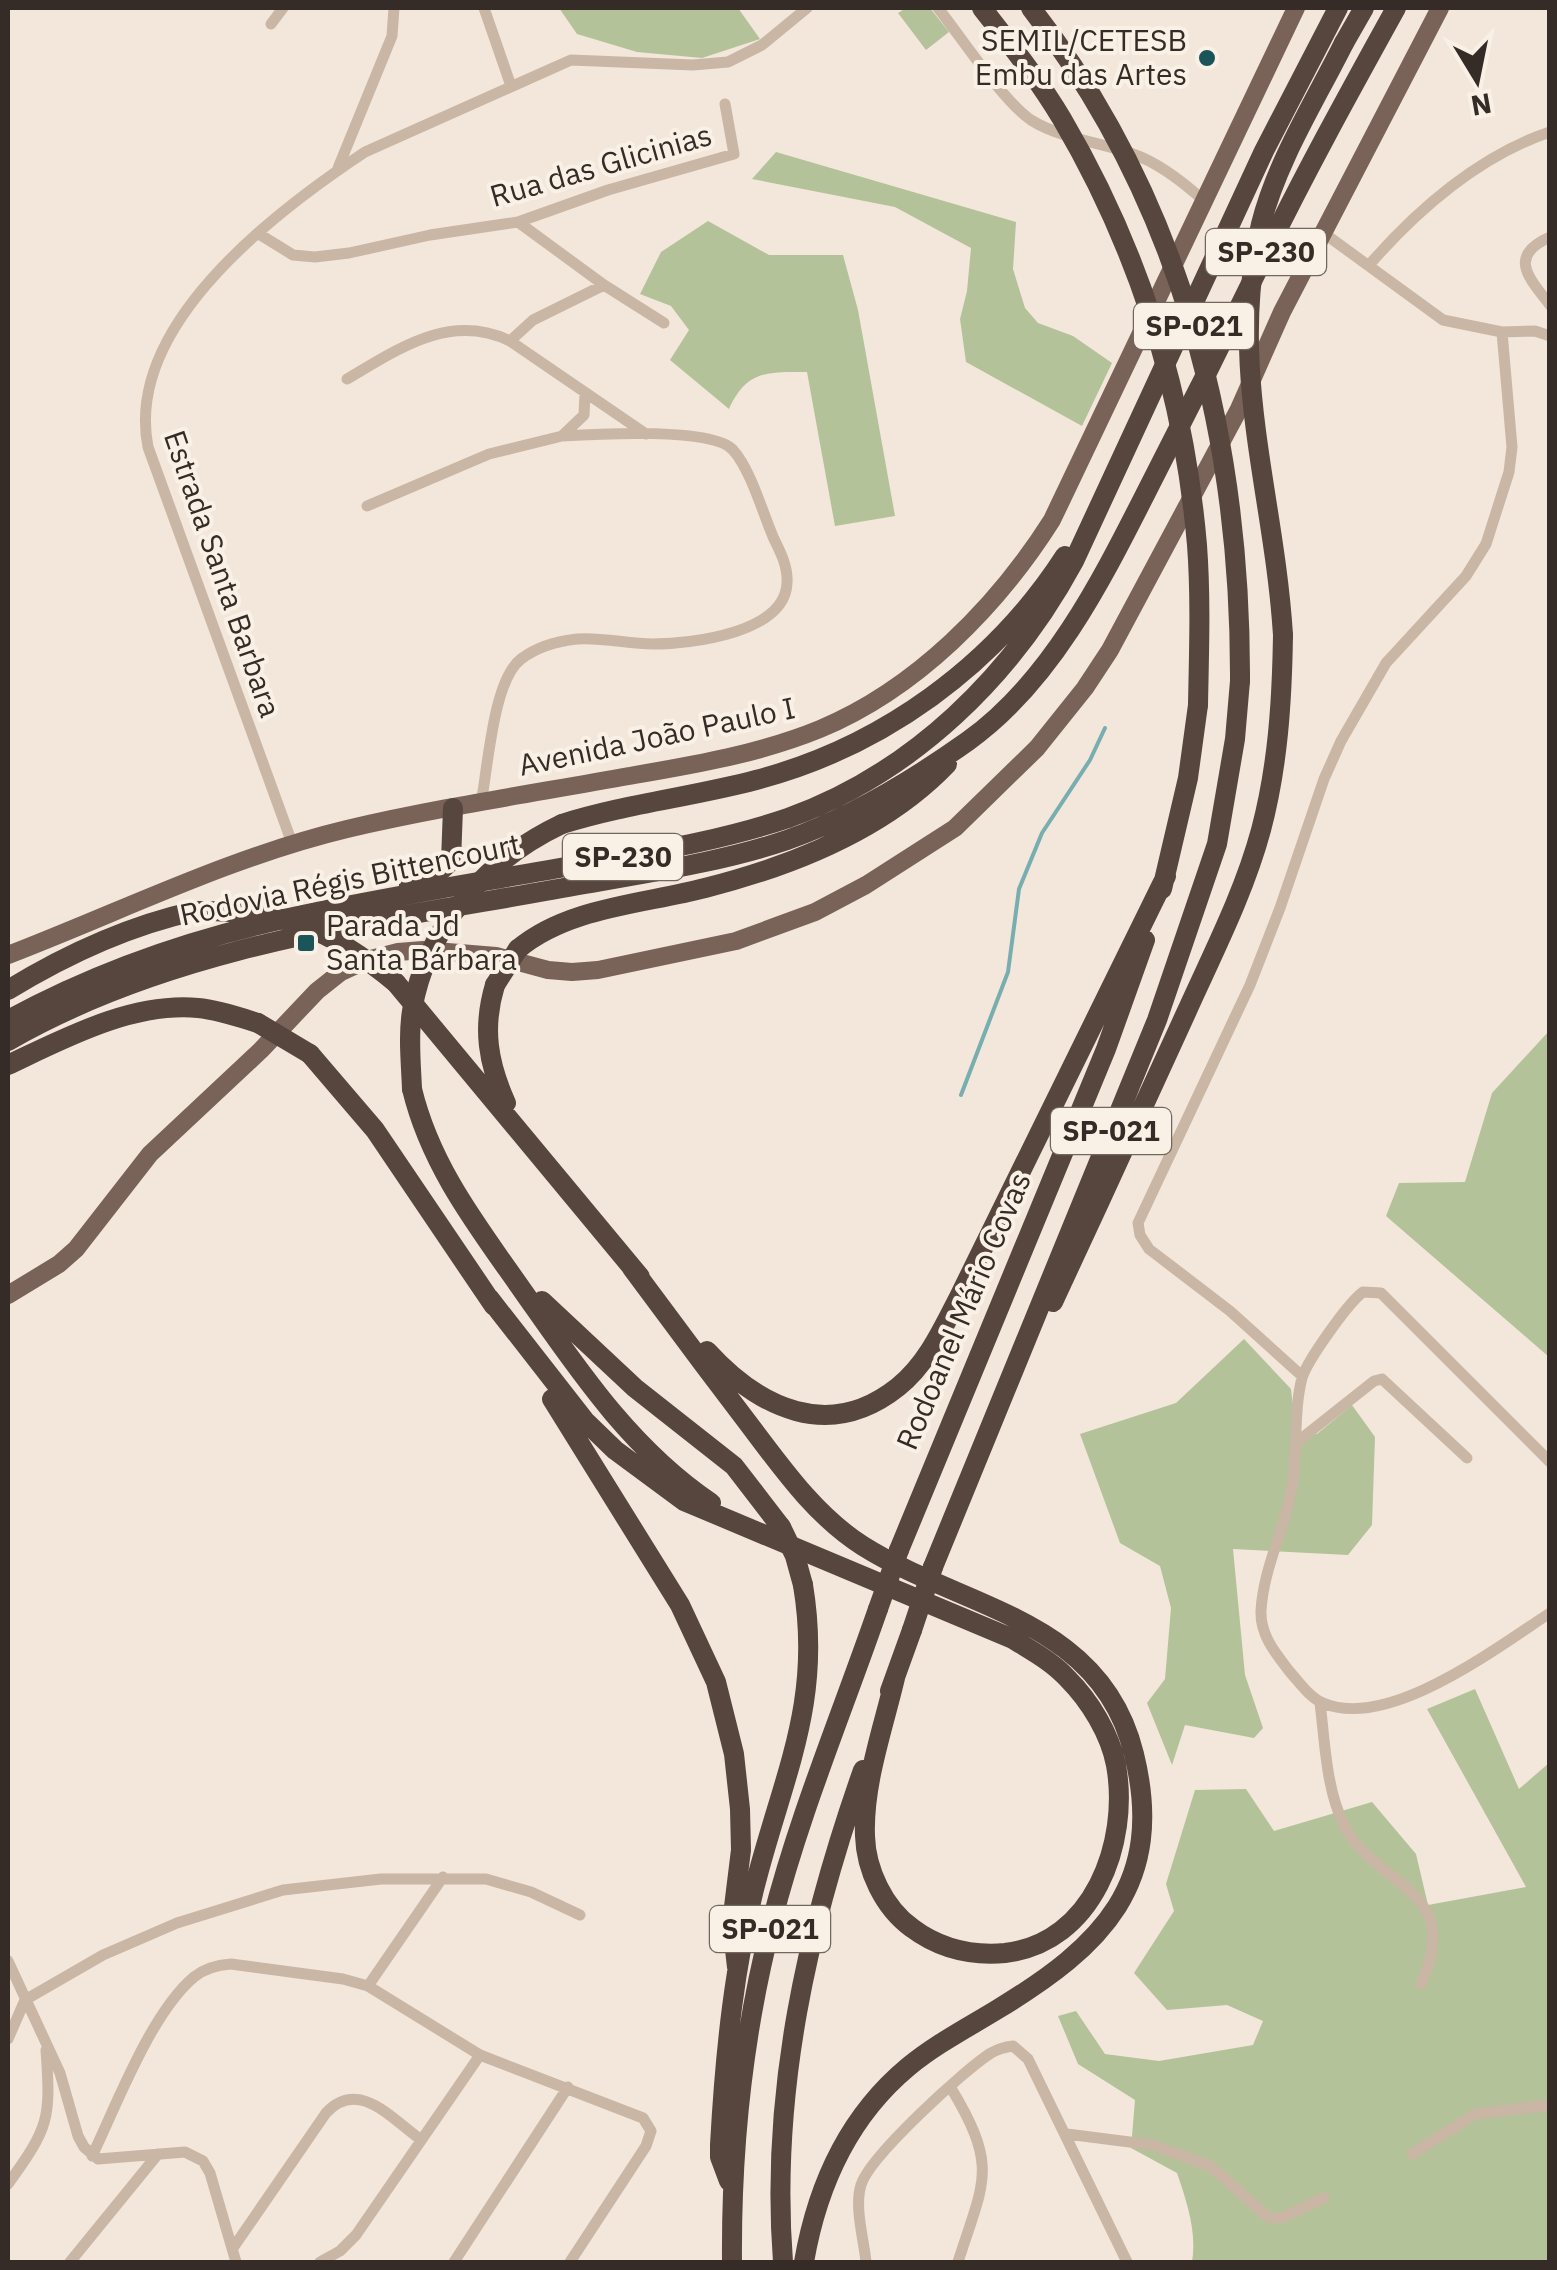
<svg xmlns="http://www.w3.org/2000/svg" width="1557" height="2270" font-family="'IBM Plex Sans',sans-serif">
  <rect width="100%" height="100%" fill="#f2e7da"/>
  <path fill="#b4c299" d="M 559,8 L 738,8 L 760,39 L 702,58 L 637,52 L 577,34 Z
    M 906,8 L 930,8 L 949,32 L 926,50 L 898,13 Z
    M 776,152 L 1016,222 L 1013,269 L 1025,308 L 1038,323 L 1073,336 L 1112,363 L 1082,426 L 966,362 L 960,319 L 967,291 L 971,248 L 895,207 L 752,179 Z
    M 708,221 L 769,255 L 843,255 L 858,310 L 895,516 L 835,526 L 807,372 C 767,372 747,370 729,409 L 670,360 L 689,330 L 671,306 L 640,294 L 661,252 Z
    M 1549,1031 L 1549,1357 L 1386,1216 L 1399,1183 L 1465,1182 L 1492,1093 Z
    M 1244,1339 L 1291,1389 L 1296,1435 L 1317,1434 L 1352,1405 L 1375,1437 L 1372,1525 L 1348,1555 L 1233,1549 L 1245,1675 L 1263,1728 L 1254,1738 L 1185,1725 L 1172,1765 L 1147,1703 L 1165,1679 L 1171,1608 L 1160,1566 L 1120,1543 L 1080,1434 L 1176,1403 Z
    M 1475,1689 L 1519,1789 L 1549,1763 L 1549,2262 L 1192,2262 C 1197,2232 1187,2202 1177,2173 L 1131,2148 L 1135,2100 L 1078,2064 L 1058,2016 L 1076,2011 L 1105,2054 L 1159,2061 L 1253,2045 L 1263,2021 L 1227,2005 L 1167,2010 L 1134,1973 L 1174,1911 L 1166,1884 L 1195,1790 L 1246,1789 L 1274,1831 L 1372,1802 L 1416,1854 L 1428,1905 L 1526,1887 L 1427,1709 Z"/>
  <g fill="none" stroke-linecap="round" stroke-linejoin="round">
    <path stroke="#78aeb0" stroke-width="4" d="M 961,1095 L 1008,972 L 1019,889 L 1042,833 L 1090,760 L 1105,728"/>
    <path stroke="#cab6a5" stroke-width="11" d="M 484,8 L 511,86
      M 938,8 C 961,37 1003,101 1031,120 C 1061,139 1101,142 1133,154 C 1159,163 1183,182 1203,200
      M 271,24 L 283,8
      M 338,168 L 392,36 L 394,8
      M 518,222 L 604,285 L 664,323
      M 259,234 L 293,255 L 315,257 L 349,253 L 430,235 L 518,222 L 608,190 L 734,154 L 725,104
      M 1325,234 L 1443,320 L 1502,332 L 1535,331 L 1550,336
      M 1550,237 C 1507,256 1529,278 1550,305
      M 1370,264 C 1417,210 1480,155 1550,132
      M 604,285 L 533,320 L 510,341 L 646,434
      M 347,379 C 398,349 450,312 510,341
      M 367,506 L 489,454 L 562,436 L 584,415 L 585,393
      M 481,803 C 488,768 493,680 521,659 C 537,647 558,641 577,639 C 602,637 628,644 653,644 C 691,644 785,633 787,583 C 788,567 781,553 774,539 C 763,514 751,470 733,450 C 713,427 595,434 562,436
      M 292,843 L 148,447 C 124,325 276,211 365,152 L 571,60 L 693,65 L 728,62 L 762,45 L 807,8
      M 1302,1376 L 1230,1311 L 1149,1249 L 1140,1235 L 1138,1223 L 1250,985 L 1280,908 L 1324,779 L 1341,741 L 1386,663 L 1466,576 L 1486,544 L 1509,472 L 1512,447 L 1502,332
      M 1297,1442 L 1374,1381 L 1382,1379 L 1467,1458
      M 1550,1462 L 1381,1293 L 1363,1292 C 1348,1303 1307,1361 1302,1378 C 1293,1412 1298,1457 1291,1492 C 1283,1532 1263,1571 1261,1611 C 1260,1635 1276,1654 1290,1672 C 1299,1682 1310,1698 1323,1703 C 1388,1731 1496,1648 1550,1613
      M 1320,1703 C 1325,1742 1326,1789 1344,1825 C 1375,1888 1465,1887 1421,1984
      M 8,1961 L 60,2073 L 78,2136 L 84,2147 L 98,2159 L 185,2152 L 203,2161 L 210,2173 L 236,2262
      M 368,1986 L 480,2055 L 643,2118 L 651,2131 L 646,2146 L 570,2262
      M 8,2039 L 25,2000 L 103,1955 L 177,1923 L 283,1890 L 381,1879 L 486,1879 L 531,1892 L 580,1915
      M 951,2088 C 999,2168 984,2180 958,2262
      M 1067,2134 L 1153,2145 L 1210,2166 L 1268,2217 L 1281,2218 L 1324,2198
      M 1412,2154 L 1475,2114 L 1550,2105
      M 92,2156 C 117,2104 151,2013 194,1977 C 205,1968 217,1965 231,1964 L 343,1979 L 368,1986 L 443,1877
      M 8,2184 C 49,2127 51,2120 46,2050
      M 233,2248 L 326,2113 C 358,2078 391,2118 420,2139
      M 70,2262 L 158,2154
      M 320,2262 L 340,2251 L 356,2235 L 480,2055
      M 454,2262 L 568,2087
      M 866,2262 C 864,2240 854,2207 861,2185 C 869,2157 964,2070 991,2053 C 998,2049 1005,2047 1013,2046 L 1028,2059 L 1127,2262"/>
    <path stroke="#796257" stroke-width="18" d="M 8,955 C 120,912 230,857 347,829 C 440,807 536,793 629,776 C 693,765 759,754 820,729 C 916,689 997,607 1052,520 L 1296,8
      M 8,1295 L 59,1264 L 76,1249 L 150,1154 L 261,1050 L 317,991 L 341,972 L 367,960 L 398,952 L 423,950 L 496,956 L 548,970 L 572,972 L 598,970 L 736,941 L 815,912 L 866,885 L 955,828 L 1037,748 L 1085,688 L 1110,650 L 1239,409 L 1282,312 L 1440,8"/>
    <path stroke="#57463e" stroke-width="20" d="M 1344,43 L 1364,8
      M 562,824 C 625,804 692,797 756,780 C 882,747 994,666 1065,556
      M 409,885 L 437,874 L 451,861 L 453,808
      M 1162,889 L 1188,778 L 1198,705
      M 518,949 C 568,907 644,904 705,888 C 792,866 884,830 947,764
      M 396,983 L 640,1277
      M 495,985 C 482,1028 488,1063 506,1103
      M 8,990 C 67,954 127,926 195,911
      M 8,1020 C 100,970 196,937 298,916 C 394,895 492,880 589,863 C 656,851 723,840 788,818 C 913,773 1012,676 1074,561 L 1264,151 L 1338,8
      M 8,1041 C 182,941 391,920 585,884 C 651,872 722,862 787,840 C 850,818 913,780 968,741 C 1056,678 1107,569 1155,475 C 1191,405 1226,335 1260,265 C 1302,178 1349,93 1396,8
      M 310,1054 L 375,1130 L 494,1306
      M 8,1065 C 65,1038 132,1002 198,1008 C 219,1010 239,1017 258,1023
      M 412,1089 C 431,1168 479,1228 525,1294 C 579,1371 631,1449 711,1503
      M 632,1268 C 669,1318 707,1369 745,1419 C 780,1465 814,1515 863,1546 C 963,1609 1101,1618 1134,1754 C 1166,1884 1102,1946 998,2009 C 967,2028 936,2044 908,2067 C 848,2117 817,2187 804,2262
      M 489,1298 L 585,1421 L 615,1450 L 684,1501 L 1013,1639 C 1032,1651 1053,1662 1068,1679 C 1090,1701 1110,1734 1116,1765 C 1130,1843 1093,1943 1005,1953 C 971,1956 940,1949 912,1928 C 884,1908 866,1870 865,1836 C 863,1784 883,1729 895,1678
      M 542,1301 L 635,1388 L 734,1466 L 781,1527
      M 1053,1302 C 1098,1206 1142,1109 1186,1013 C 1213,953 1244,893 1261,830 C 1278,766 1282,701 1283,635
      M 707,1351 C 759,1408 829,1442 898,1387 C 927,1364 943,1328 959,1297 L 1166,876
      M 552,1399 L 680,1605 L 716,1682 L 734,1754 L 740,1809 L 741,1850 L 732,1923 L 737,1967
      M 899,1550 L 1106,1049 L 1145,940
      M 933,1567 L 1157,1020 L 1217,844 L 1235,739 L 1240,681
      M 890,1691 L 912,1630
      M 729,2181 L 720,2157 L 720,2145 C 725,2054 734,1962 758,1874 C 786,1769 822,1699 803,1585
      M 732,2262 C 731,2148 743,2033 772,1921 C 799,1815 842,1713 878,1609
      M 783,2262 C 770,2093 807,1929 863,1770"/>
    <path stroke="#57463e" stroke-width="20" d="M 982,8 C 1010,44 1039,80 1062,119 C 1139,250 1184,394 1197,545 C 1201,598 1199,652 1198,705
      M 1031,8 C 1182,202 1241,438 1240,681
      M 1283,635 C 1274,492 1227,369 1261,224 C 1277,161 1315,101 1344,43
      M 195,911 C 283,910 328,927 396,983
      M 495,985 L 518,949
      M 258,1023 L 310,1054
      M 412,1089 C 411,1063 408,1036 412,1011 C 426,927 486,860 562,824
      M 781,1527 L 795,1556 L 803,1585
      M 878,1609 L 899,1550
      M 912,1630 L 933,1567"/>
  </g>
  <g fill="#1b5559" stroke="#faf1e6" stroke-width="4">
    <circle cx="1207" cy="58" r="10"/>
    <rect x="296" y="933" width="20" height="20" rx="5"/>
  </g>
  <g text-anchor="middle" stroke-width="8" stroke-linejoin="round" paint-order="stroke">
    <g fill="#faf1e6" stroke="#716760" stroke-width="2.5">
      <rect x="1206" y="229" width="120" height="46" rx="8"/>
      <rect x="1134" y="303" width="120" height="46" rx="8"/>
      <rect x="563" y="834" width="120" height="46" rx="8"/>
      <rect x="1051" y="1108" width="120" height="46" rx="8"/>
      <rect x="710" y="1906" width="120" height="46" rx="8"/>
    </g>
    <g font-size="28" font-weight="bold" fill="#362c27">
      <text x="1266" y="262">SP-230</text>
      <text x="1194" y="336">SP-021</text>
      <text x="623" y="867">SP-230</text>
      <text x="1111" y="1141">SP-021</text>
      <text x="770" y="1939">SP-021</text>
    </g>
    <g font-size="30" fill="#362c27" stroke="#faf1e6" text-anchor="end">
      <text x="1187" y="51">SEMIL/CETESB<tspan x="1187" dy="34">Embu das Artes</tspan></text>
      <text x="326" y="936" text-anchor="start">Parada Jd<tspan x="326" dy="34">Santa Bárbara</tspan></text>
    </g>
    <g font-size="30" fill="#362c27" stroke="#faf1e6">
      <text transform="translate(601 166) rotate(-16)" y="10">Rua das Glicinias</text>
      <text transform="translate(222 574) rotate(71)" y="10">Estrada Santa Barbara</text>
      <text transform="translate(657 737) rotate(-12)" y="10">Avenida João Paulo I</text>
      <text transform="translate(350 880) rotate(-12)" y="10">Rodovia Régis Bittencourt</text>
      <text transform="translate(964 1311) rotate(-67)" y="10">Rodoanel Mário Covas</text>
    </g>
  </g>
  <rect width="1557" height="2270" fill="none" stroke="#362c27" stroke-width="20"/>
  <g transform="translate(1477 80) rotate(170)" stroke="#faf1e6" stroke-width="8" paint-order="stroke">
  <path d="M0-8L18 38L0 25L-18 38Z" fill="#362c27"/>
  <text y="-15" font-size="28" font-weight="bold" text-anchor="middle" fill="#362c27">N</text>
  </g>
</svg>
